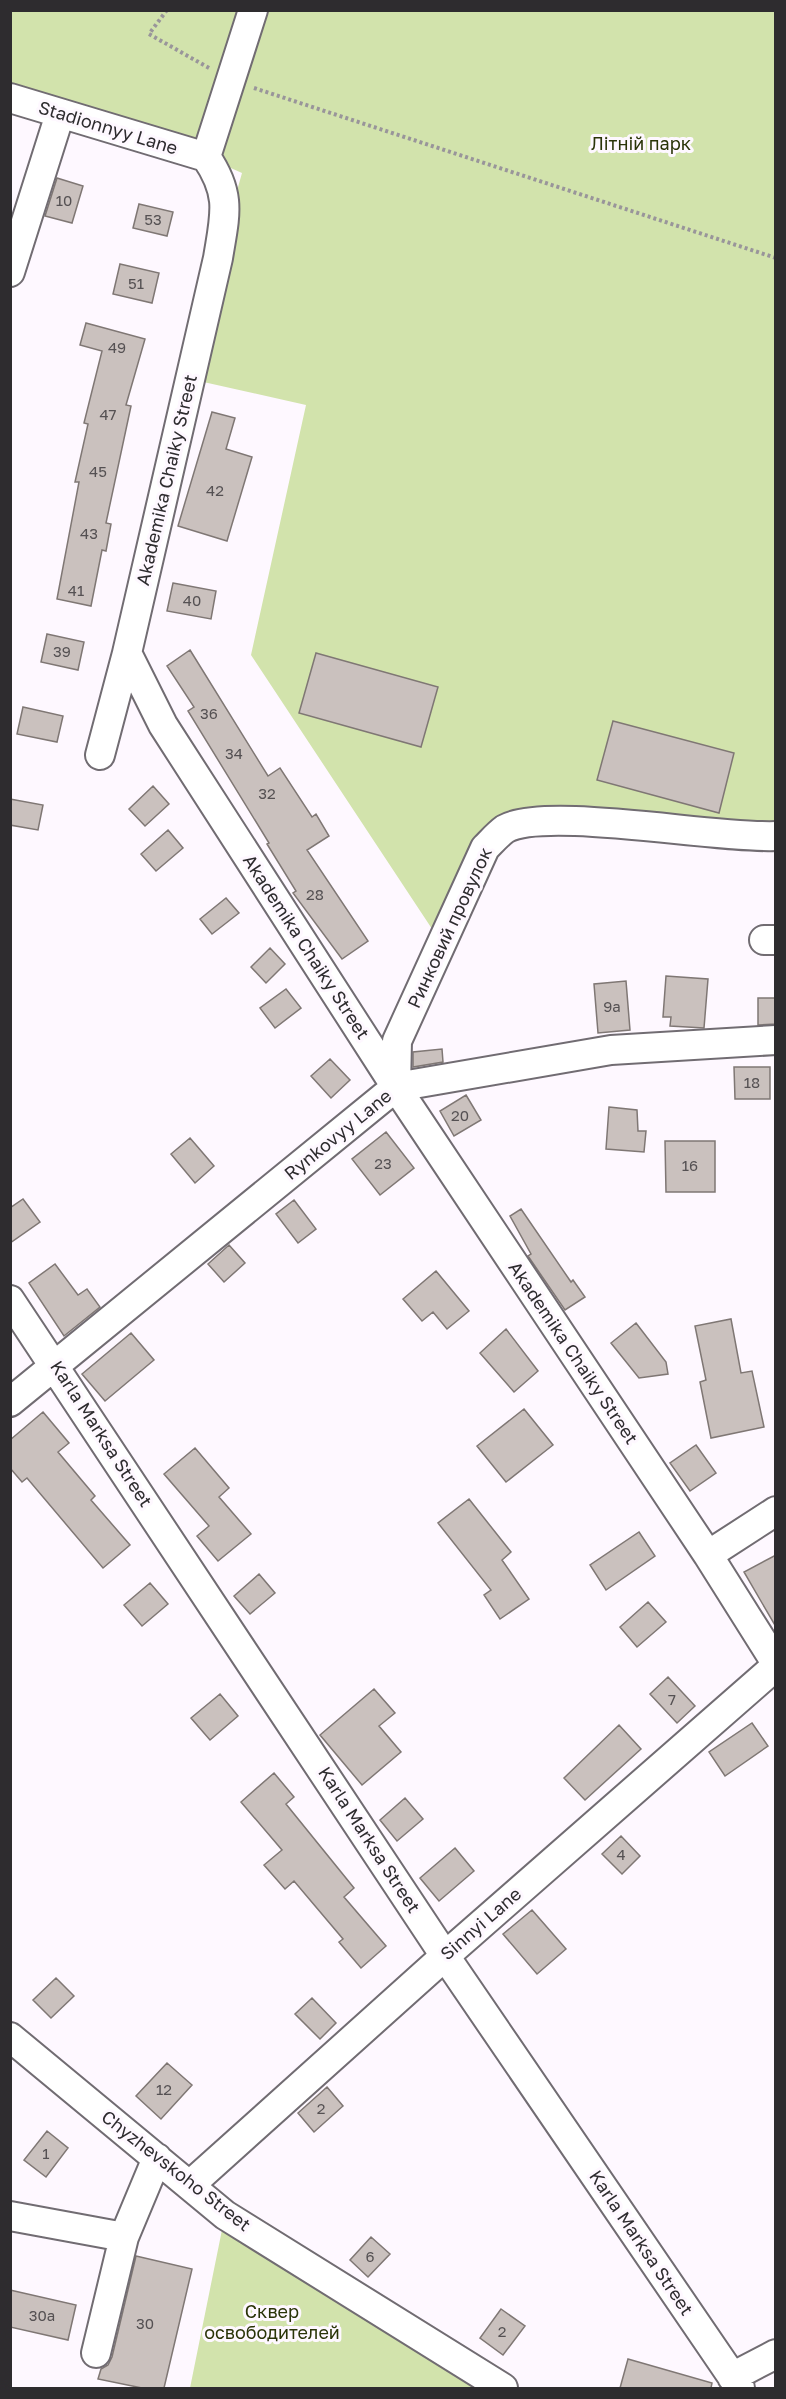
<svg xmlns="http://www.w3.org/2000/svg" width="786" height="2399" font-family="'Golos Text',sans-serif">
  <rect width="100%" height="100%" fill="#fef8ff"/>
  <path fill="#d2e3ac" d="M 10,11 L 775,11 L 775,834 L 506,829 L 442,944 L 251,655 L 306,405 L 190,379 L 218,258 L 242,173 L 206,157 L 11,97 Z
    M 225,2215 L 503,2388 L 190,2388 Z"/>
  <path fill="#cac1be" stroke="#7f7774" stroke-width="1.5" d="M 57,178 L 83,186 L 72,223 L 45,216 Z
    M 139,204 L 173,212 L 167,236 L 133,228 Z
    M 120,264 L 159,273 L 152,303 L 113,294 Z
    M 86,323 L 145,339 L 126,405 L 131,406 L 106,523 L 111,524 L 106,551 L 102,550 L 91,606 L 57,599 L 79,482 L 75,482 L 88,424 L 84,423 L 102,351 L 80,345 Z
    M 212,412 L 235,418 L 226,449 L 252,457 L 227,541 L 178,526 Z
    M 173,583 L 216,591 L 211,619 L 167,611 Z
    M 47,634 L 84,642 L 78,670 L 41,662 Z
    M 190,650 L 268,776 L 280,768 L 312,817 L 316,814 L 329,836 L 307,850 L 368,941 L 342,959 L 293,893 L 296,891 L 267,844 L 269,843 L 188,711 L 194,707 L 167,666 Z
    M 316,653 L 438,687 L 421,747 L 299,713 Z
    M 23,707 L 63,716 L 57,742 L 17,734 Z
    M 613,721 L 734,753 L 719,813 L 597,780 Z
    M 153,786 L 169,804 L 145,826 L 129,809 Z
    M 10,799 L 43,805 L 38,830 L 10,825 Z
    M 168,830 L 183,848 L 156,871 L 141,854 Z
    M 226,898 L 239,913 L 212,934 L 200,919 Z
    M 270,948 L 285,964 L 266,983 L 251,967 Z
    M 666,976 L 708,979 L 704,1028 L 670,1026 L 671,1017 L 663,1017 Z
    M 626,981 L 630,1030 L 598,1033 L 594,984 Z
    M 286,989 L 301,1008 L 275,1028 L 260,1008 Z
    M 758,998 L 776,998 L 776,1024 L 758,1025 Z
    M 442,1049 L 443,1062 L 413,1067 L 413,1052 Z
    M 330,1059 L 350,1080 L 331,1098 L 311,1076 Z
    M 734,1067 L 770,1067 L 770,1099 L 735,1099 Z
    M 466,1095 L 481,1120 L 454,1136 L 440,1111 Z
    M 609,1107 L 637,1110 L 638,1131 L 646,1131 L 644,1152 L 606,1149 Z
    M 386,1132 L 414,1168 L 380,1195 L 352,1159 Z
    M 190,1138 L 214,1166 L 195,1183 L 171,1154 Z
    M 665,1141 L 715,1141 L 715,1192 L 666,1192 Z
    M 23,1199 L 40,1222 L 10,1243 L 10,1208 Z
    M 294,1200 L 316,1229 L 298,1243 L 276,1214 Z
    M 521,1209 L 571,1282 L 573,1280 L 585,1297 L 565,1310 L 528,1256 L 531,1254 L 510,1216 Z
    M 229,1245 L 245,1263 L 224,1282 L 208,1264 Z
    M 55,1264 L 78,1295 L 87,1289 L 100,1307 L 64,1336 L 29,1283 Z
    M 436,1271 L 469,1311 L 447,1329 L 433,1312 L 422,1321 L 403,1299 Z
    M 731,1319 L 741,1373 L 752,1371 L 764,1427 L 711,1438 L 700,1382 L 706,1380 L 695,1326 Z
    M 636,1323 L 666,1362 L 668,1374 L 639,1378 L 611,1343 Z
    M 506,1329 L 538,1371 L 514,1392 L 480,1353 Z
    M 131,1333 L 154,1360 L 105,1401 L 82,1374 Z
    M 524,1409 L 553,1445 L 506,1482 L 477,1446 Z
    M 43,1412 L 69,1443 L 58,1452 L 95,1496 L 91,1500 L 130,1545 L 103,1568 L 27,1478 L 22,1482 L 10,1468 L 10,1440 Z
    M 696,1445 L 716,1473 L 690,1491 L 670,1463 Z
    M 195,1448 L 229,1488 L 219,1497 L 251,1534 L 218,1561 L 197,1536 L 209,1526 L 164,1474 Z
    M 469,1499 L 511,1552 L 502,1560 L 529,1599 L 500,1619 L 484,1595 L 491,1590 L 438,1523 Z
    M 639,1532 L 655,1556 L 606,1590 L 590,1565 Z
    M 776,1555 L 776,1627 L 744,1572 Z
    M 259,1574 L 275,1593 L 250,1614 L 234,1596 Z
    M 150,1583 L 168,1604 L 142,1626 L 124,1605 Z
    M 648,1602 L 666,1622 L 637,1647 L 620,1627 Z
    M 668,1677 L 695,1706 L 677,1723 L 650,1694 Z
    M 374,1689 L 395,1713 L 379,1726 L 401,1752 L 362,1785 L 320,1735 Z
    M 220,1694 L 238,1716 L 210,1740 L 191,1718 Z
    M 752,1723 L 768,1746 L 725,1776 L 709,1752 Z
    M 619,1725 L 641,1749 L 585,1800 L 564,1778 Z
    M 274,1773 L 294,1797 L 286,1804 L 354,1888 L 344,1897 L 386,1946 L 361,1968 L 339,1942 L 343,1939 L 294,1881 L 285,1889 L 264,1865 L 282,1850 L 241,1802 Z
    M 405,1798 L 423,1819 L 397,1841 L 380,1820 Z
    M 621,1836 L 640,1856 L 622,1874 L 602,1854 Z
    M 455,1848 L 474,1871 L 439,1901 L 420,1878 Z
    M 532,1910 L 566,1949 L 537,1974 L 503,1934 Z
    M 56,1978 L 74,1996 L 51,2018 L 33,2000 Z
    M 312,1998 L 336,2023 L 320,2039 L 295,2014 Z
    M 167,2063 L 192,2085 L 161,2119 L 136,2096 Z
    M 327,2087 L 343,2106 L 314,2132 L 298,2113 Z
    M 47,2131 L 68,2148 L 46,2177 L 24,2160 Z
    M 371,2237 L 390,2254 L 368,2277 L 350,2260 Z
    M 136,2256 L 192,2269 L 164,2388 L 142,2388 L 98,2379 L 101,2369 L 108,2365 L 112,2357 Z
    M 10,2290 L 76,2305 L 68,2340 L 10,2327 Z
    M 501,2309 L 525,2326 L 503,2355 L 480,2338 Z
    M 628,2359 L 712,2383 L 711,2388 L 620,2388 Z"/>
  <g fill="none" stroke-linecap="round" stroke-linejoin="round">
    <g stroke="#716c72" stroke-width="32">
      <path id="minor" d="M 10,98 L 206,157
        M 206,157 C 232,195 225,215 218,258 L 127,653 L 163,725 L 396,1087 L 708,1555 L 776,1663
        M 206,157 L 253,10
        M 10,272 L 60,114
        M 100,755 L 127,653
        M 764,940 L 776,940
        M 396,1087 L 397,1041 L 485,848 C 491,842 498,834 505,829 C 545,806 717,839 776,836
        M 10,1300 L 445,1956 L 740,2388
        M 10,1402 L 396,1087 L 611,1050 L 776,1040
        M 708,1555 L 776,1511
        M 10,2037 L 225,2215 L 503,2388
        M 190,2185 L 445,1956 L 776,1666
        M 10,2216 L 124,2237 L 157,2158
        M 96,2353 L 124,2237
        M 732,2377 L 776,2354"/>
    </g>
    <path stroke="#99959a" stroke-width="4" stroke-dasharray="3 3" stroke-linecap="butt" d="M 167,10 L 149,34 L 209,68
      M 254,88 L 776,258"/>
    <use href="#minor" stroke="#fff" stroke-width="28"/>
  </g>
  <g text-anchor="middle" stroke-width="6" stroke-linejoin="round" paint-order="stroke">
    <g font-size="15" fill="#555153">
      <text x="64" y="206">10</text>
      <text x="153" y="225">53</text>
      <text x="136" y="289">51</text>
      <text x="117" y="353">49</text>
      <text x="108" y="420">47</text>
      <text x="98" y="477">45</text>
      <text x="215" y="496">42</text>
      <text x="89" y="539">43</text>
      <text x="76" y="596">41</text>
      <text x="192" y="606">40</text>
      <text x="62" y="657">39</text>
      <text x="209" y="719">36</text>
      <text x="234" y="759">34</text>
      <text x="267" y="799">32</text>
      <text x="315" y="900">28</text>
      <text x="612" y="1012">9а</text>
      <text x="752" y="1088">18</text>
      <text x="460" y="1121">20</text>
      <text x="383" y="1169">23</text>
      <text x="690" y="1171">16</text>
      <text x="672" y="1705">7</text>
      <text x="621" y="1860">4</text>
      <text x="164" y="2095">12</text>
      <text x="321" y="2114">2</text>
      <text x="46" y="2159">1</text>
      <text x="370" y="2262">6</text>
      <text x="42" y="2321">30а</text>
      <text x="145" y="2329">30</text>
      <text x="502" y="2337">2</text>
    </g>
    <g font-size="18" fill="#2e2c2f" stroke="#fef8ff">
      <text transform="translate(108 128) rotate(17)" y="6">Stadionnyy Lane</text>
      <text transform="translate(167 480) rotate(-77)" y="6">Akademika Chaiky Street</text>
      <text transform="translate(450 928) rotate(-65)" y="6">Ринковий провулок</text>
      <text transform="translate(306 947) rotate(57)" y="6">Akademika Chaiky Street</text>
      <text transform="translate(338 1135) rotate(-39)" y="6">Rynkovyy Lane</text>
      <text transform="translate(573 1353) rotate(56)" y="6">Akademika Chaiky Street</text>
      <text transform="translate(101 1434) rotate(57)" y="6">Karla Marksa Street</text>
      <text transform="translate(369 1840) rotate(57)" y="6">Karla Marksa Street</text>
      <text transform="translate(481 1924) rotate(-41)" y="6">Sinnyi Lane</text>
      <text transform="translate(176 2171) rotate(38)" y="6">Chyzhevskoho Street</text>
      <text transform="translate(641 2243) rotate(56)" y="6">Karla Marksa Street</text>
    </g>
    <g font-size="18" fill="#2a3408" stroke="#fef8ff">
      <text x="641" y="150">Літній парк</text>
      <text x="272" y="2318">Сквер<tspan x="272" dy="21">освободителей</tspan></text>
    </g>
  </g>
  <rect width="786" height="2399" fill="none" stroke="#2e2c2f" stroke-width="24"/>
</svg>
